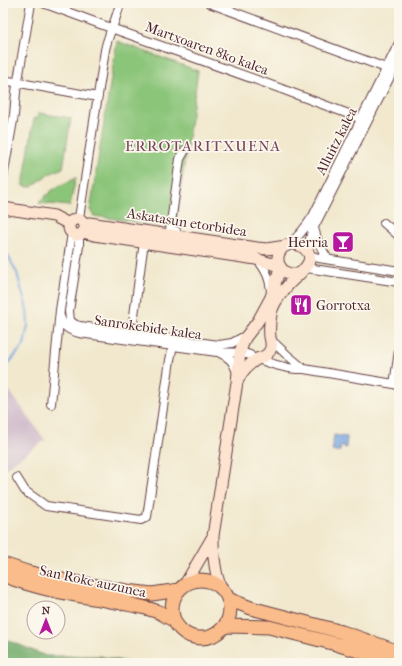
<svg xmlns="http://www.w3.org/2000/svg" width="402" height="666" font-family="'IM FELL French Canon',serif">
  <rect width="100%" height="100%" fill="#fbf7ec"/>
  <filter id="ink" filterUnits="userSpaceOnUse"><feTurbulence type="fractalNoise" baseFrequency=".025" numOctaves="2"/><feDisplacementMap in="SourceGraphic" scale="8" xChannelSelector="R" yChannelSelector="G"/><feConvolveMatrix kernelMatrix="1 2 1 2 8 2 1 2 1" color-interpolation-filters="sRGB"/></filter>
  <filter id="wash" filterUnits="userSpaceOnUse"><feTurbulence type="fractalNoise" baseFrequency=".012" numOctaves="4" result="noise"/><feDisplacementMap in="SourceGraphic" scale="16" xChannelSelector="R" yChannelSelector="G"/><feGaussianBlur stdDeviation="0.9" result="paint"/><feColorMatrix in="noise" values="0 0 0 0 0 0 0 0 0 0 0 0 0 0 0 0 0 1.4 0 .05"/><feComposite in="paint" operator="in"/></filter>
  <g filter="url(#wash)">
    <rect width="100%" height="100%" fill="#f1e8cd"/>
    <path fill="#d1bdcc" d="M 3,382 L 45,440 L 3,470 Z"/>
    <path fill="#8bc579" stroke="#6a7252" d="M 117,41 L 198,71 L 175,227 L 94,216 L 90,210 Z
      M 38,113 L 71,118 L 63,168 L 51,173 L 31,187 L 23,186 L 34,118 L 37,119 Z
      M 76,177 L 70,206 L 39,203 C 46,195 55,187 65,183 C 70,181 72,181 76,177 Z"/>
    <path fill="#70aa69" stroke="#5d644a" d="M 3,638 L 46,656 L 100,656 L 131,663 L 3,663 Z"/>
    <path fill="#77a6e0" stroke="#606286" d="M 334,435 L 347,437 L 346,448 L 342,447 L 343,445 L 341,444 L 340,451 L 332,451 Z"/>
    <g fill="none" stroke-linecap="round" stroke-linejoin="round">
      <path stroke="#77a6e0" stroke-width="2" d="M 3,246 L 17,273 L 27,310 L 28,325 L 24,345 L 3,370"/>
    </g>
  </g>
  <g filter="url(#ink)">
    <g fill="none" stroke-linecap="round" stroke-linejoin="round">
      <g stroke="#633d43" stroke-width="10">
        <path id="street" d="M 43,3 L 111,28 L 279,88 L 362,119
          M 209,3 L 386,68
          M 3,80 L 98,97
          M 3,177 L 14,115 L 16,92 L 31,3
          M 79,218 L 105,50 C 108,34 117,19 120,3
          M 384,223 L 399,236
          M 314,228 C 317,241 321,249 328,259
          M 176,231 L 170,230 L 180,159 L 185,150
          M 79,235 L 79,246 L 69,311 L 70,321 L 76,325 L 80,326 L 219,345 L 232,343 L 247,335
          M 288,245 C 299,237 306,227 313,216 L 399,43
          M 307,251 L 312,231 L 399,59
          M 309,255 L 319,258 L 399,271
          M 257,259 C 266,270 270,278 271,292
          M 307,268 L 399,282
          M 60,316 C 63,327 68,330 79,333 C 125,339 171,346 217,352 C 230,354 236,350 250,355
          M 132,330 L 143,249
          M 271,340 L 286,354 L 304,369
          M 220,353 C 230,357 233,362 237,372
          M 256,358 C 271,364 288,370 304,369 L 394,384 L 399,386
          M 394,384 L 399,351
          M 51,404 L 60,310 L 72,233
          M 17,478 L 25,491 L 46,506 L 141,520 L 147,517 L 170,360 L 173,345"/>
      </g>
      <g stroke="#633d43" stroke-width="13">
        <path id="secondary" d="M 3,208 L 54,216 L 69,224
          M69 227a8 8 0 1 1 16 0a8 8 0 1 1-16 0Z
          M 85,224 L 89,223 L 257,248 L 267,249 L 286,246
          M 83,232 L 94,235 L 256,259 L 279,266
          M 238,380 C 242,370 250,363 259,358 C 263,357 267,355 269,352 C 273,347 271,342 270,337 C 269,329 270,315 273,307 C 277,298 283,291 289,284 C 297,275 323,259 301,246 C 297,244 291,243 287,245 C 269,254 280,280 300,273
          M 184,586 L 212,538
          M 221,588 C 214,571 213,554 213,536 L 237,382 L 240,352 L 245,338 L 258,321 L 271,297 L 280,268"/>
      </g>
      <g stroke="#633d43" stroke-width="15">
        <path id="primary" d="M 3,564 L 27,572 L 67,581 L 127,591 L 152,594 L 179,590
          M 3,575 C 49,594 98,597 146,608 L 159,612 L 175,621
          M172 609a29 29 0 1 1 58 0a29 29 0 1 1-58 0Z
          M 228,599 L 251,608 L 342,632 L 399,652
          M 225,626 L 269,627 L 336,644 L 398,663"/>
      </g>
      <use href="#street" stroke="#fff" stroke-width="8"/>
      <use href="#secondary" stroke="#fde4d0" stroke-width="11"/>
      <use href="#primary" stroke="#f9bc8a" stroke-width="13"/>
    </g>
  </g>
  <defs>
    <g id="bar-square" transform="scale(1.15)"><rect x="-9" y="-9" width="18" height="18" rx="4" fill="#b5179e" stroke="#fbf7ec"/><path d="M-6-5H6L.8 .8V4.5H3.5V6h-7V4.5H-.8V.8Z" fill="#fff"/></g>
    <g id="restaurant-square" transform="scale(1.15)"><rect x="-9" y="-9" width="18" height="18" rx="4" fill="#b5179e" stroke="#fbf7ec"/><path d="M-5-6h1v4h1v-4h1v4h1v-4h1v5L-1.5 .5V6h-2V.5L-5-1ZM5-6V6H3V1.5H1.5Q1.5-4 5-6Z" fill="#fff"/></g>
  </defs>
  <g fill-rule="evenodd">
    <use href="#bar-square" x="343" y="242"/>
    <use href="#restaurant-square" x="301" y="305"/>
  </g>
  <g text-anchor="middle" stroke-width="3.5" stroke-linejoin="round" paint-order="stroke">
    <g font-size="14" fill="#4a1f2b" stroke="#fbf7ec">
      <text transform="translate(207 48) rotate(20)" y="5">Martxoaren 8ko kalea</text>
      <text transform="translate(336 141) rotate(-63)" y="5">Alluitz kalea</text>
      <text transform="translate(187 222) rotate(9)" y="5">Askatasun etorbidea</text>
      <text transform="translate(148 327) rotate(8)" y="5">Sanrokebide kalea</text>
      <text transform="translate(93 581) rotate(12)" y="5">San Roke auzunea</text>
    </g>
    <g font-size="14" fill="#4a1f2b" stroke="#fbf7ec" text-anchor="end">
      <text x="328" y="247">Herria</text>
      <text x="316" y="310" text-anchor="start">Gorrotxa</text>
    </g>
    <g font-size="15" letter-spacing="1" fill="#79475d" stroke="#fbf7ec">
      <text x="203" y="151">ERROTARITXUENA</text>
    </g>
  </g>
  <rect width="402" height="666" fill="none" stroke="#fbf7ec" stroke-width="16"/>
  <g transform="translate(46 620)"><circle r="19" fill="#fbf7ec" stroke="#b4a19f"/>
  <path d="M0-3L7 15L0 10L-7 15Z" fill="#b5179e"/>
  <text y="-6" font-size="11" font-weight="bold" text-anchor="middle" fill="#4a1f2b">N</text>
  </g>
</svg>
